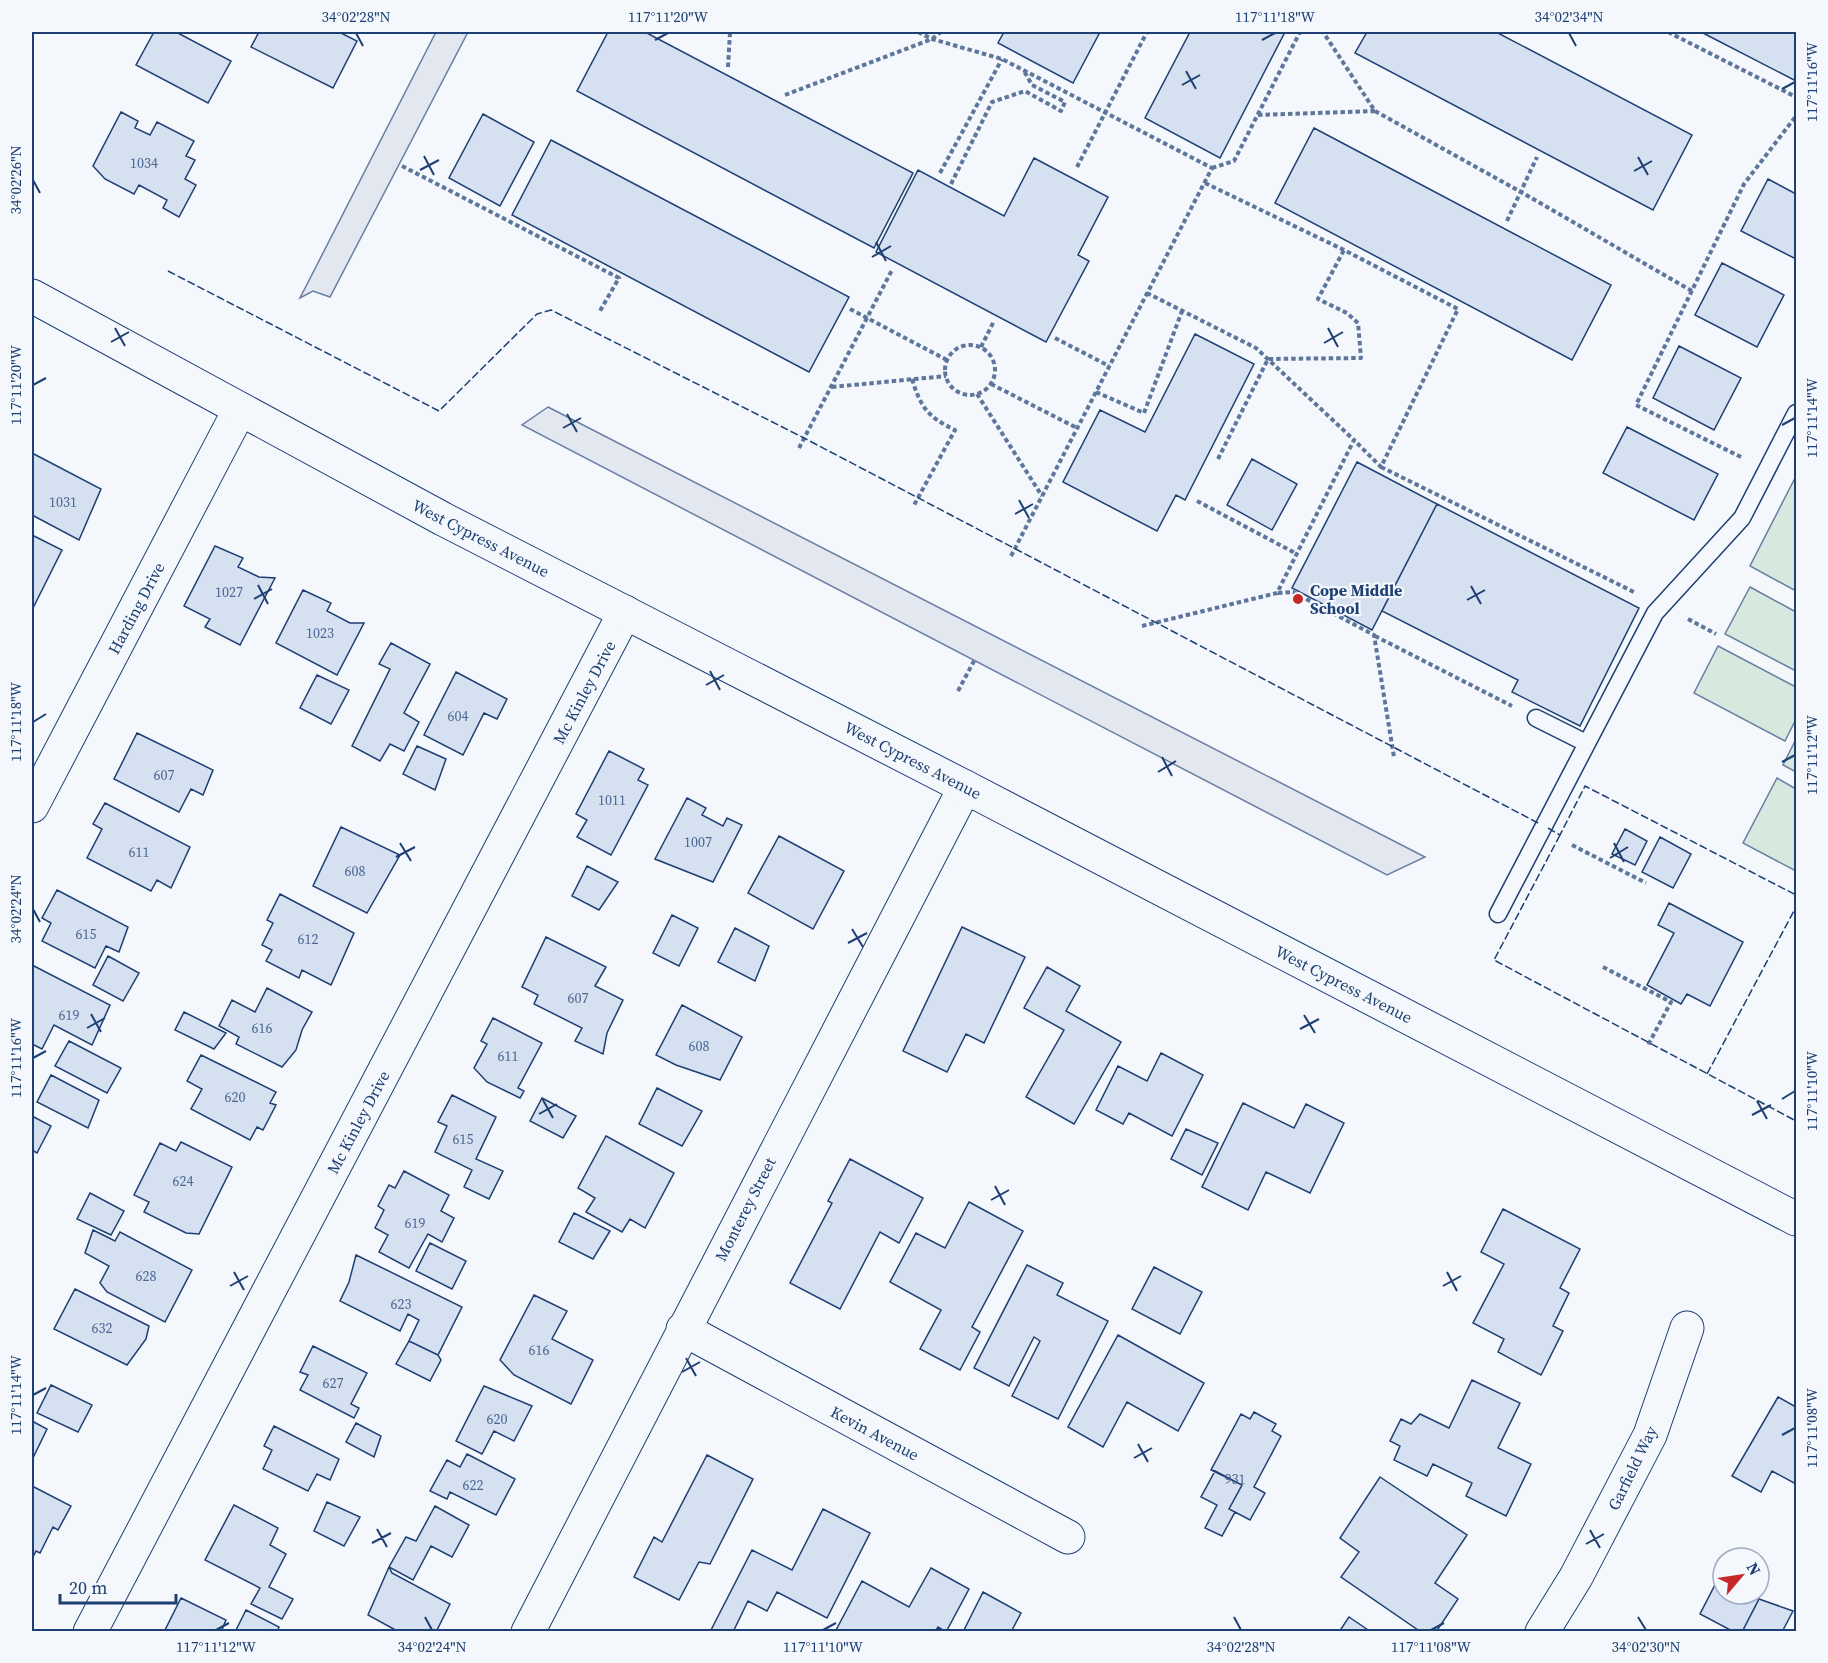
<svg xmlns="http://www.w3.org/2000/svg" width="1828" height="1663" font-family="'Source Serif 4',serif">
  <rect width="100%" height="100%" fill="#f4f7fb"/>
  <path fill="#d7e8df" stroke="#687fa3" stroke-width="1.5" d="M 1796,476 L 1796,591 L 1750,566 Z
    M 1750,587 L 1796,612 L 1796,671 L 1725,634 Z
    M 1718,646 L 1796,687 L 1796,719 L 1785,741 L 1694,693 Z
    M 1796,739 L 1796,772 L 1783,765 Z
    M 1777,778 L 1796,789 L 1796,871 L 1743,843 Z"/>
  <path fill="#e3e8f0" stroke="#687fa3" stroke-width="1.5" d="M 436,32 L 468,32 L 330,297 L 313,291 L 300,298 Z
    M 548,407 L 1425,857 L 1387,875 L 522,425 Z"/>
  <path fill="#d5e0f0" stroke="#1d3f73" stroke-width="1.5" d="M 154,32 L 176,32 L 231,61 L 208,103 L 136,65 Z
    M 259,32 L 339,32 L 357,41 L 333,88 L 251,47 Z
    M 608,32 L 645,32 L 913,173 L 874,248 L 577,91 Z
    M 1004,32 L 1100,32 L 1073,83 L 998,43 Z
    M 1190,32 L 1285,32 L 1220,158 L 1145,118 Z
    M 1367,32 L 1496,32 L 1692,135 L 1653,210 L 1355,53 Z
    M 1701,32 L 1796,32 L 1796,81 Z
    M 121,112 L 138,121 L 135,128 L 150,135 L 157,122 L 194,141 L 186,156 L 195,160 L 185,179 L 196,185 L 179,217 L 163,208 L 167,200 L 139,185 L 134,194 L 105,179 L 93,166 Z
    M 483,114 L 534,142 L 500,206 L 449,178 Z
    M 1314,128 L 1611,285 L 1572,360 L 1275,203 Z
    M 551,140 L 849,297 L 809,372 L 512,215 Z
    M 1034,158 L 1108,197 L 1078,255 L 1089,261 L 1046,342 L 876,252 L 918,170 L 1004,216 Z
    M 1768,179 L 1796,194 L 1796,259 L 1741,231 Z
    M 1722,263 L 1784,295 L 1757,347 L 1695,315 Z
    M 1195,334 L 1254,364 L 1185,500 L 1176,495 L 1157,531 L 1063,482 L 1100,410 L 1145,432 Z
    M 1679,346 L 1741,378 L 1714,430 L 1653,398 Z
    M 1627,427 L 1718,474 L 1694,520 L 1603,473 Z
    M 32,453 L 101,489 L 79,540 L 32,515 Z
    M 1252,459 L 1297,484 L 1272,530 L 1227,505 Z
    M 1357,462 L 1437,504 L 1372,630 L 1292,588 Z
    M 1437,504 L 1639,608 L 1580,726 L 1512,692 L 1518,680 L 1382,611 Z
    M 32,535 L 62,550 L 33,608 L 32,608 Z
    M 215,546 L 243,558 L 238,567 L 259,577 L 275,578 L 240,645 L 205,627 L 210,619 L 184,606 Z
    M 303,590 L 331,603 L 327,611 L 350,623 L 364,623 L 337,675 L 276,643 Z
    M 391,643 L 430,664 L 404,713 L 419,722 L 404,751 L 390,744 L 380,761 L 352,746 L 390,669 L 379,664 Z
    M 456,672 L 507,699 L 497,719 L 484,713 L 463,755 L 424,735 Z
    M 317,675 L 349,690 L 331,724 L 300,708 Z
    M 137,733 L 213,770 L 203,795 L 191,789 L 179,812 L 114,779 Z
    M 417,746 L 446,759 L 435,790 L 403,774 Z
    M 609,751 L 644,769 L 638,780 L 648,785 L 611,855 L 577,837 L 587,820 L 576,814 Z
    M 687,798 L 706,808 L 702,815 L 723,826 L 727,818 L 742,825 L 713,882 L 655,859 Z
    M 105,803 L 190,847 L 171,888 L 157,880 L 151,891 L 87,858 L 102,829 L 93,824 Z
    M 341,827 L 400,855 L 367,913 L 313,886 Z
    M 1625,829 L 1647,841 L 1635,865 L 1612,854 Z
    M 779,836 L 844,871 L 813,929 L 748,893 Z
    M 1660,837 L 1691,854 L 1673,888 L 1642,872 Z
    M 587,866 L 618,882 L 599,910 L 572,896 Z
    M 57,890 L 128,927 L 119,952 L 106,946 L 95,968 L 42,941 L 51,923 L 42,918 Z
    M 280,894 L 354,933 L 331,985 L 302,970 L 299,978 L 266,961 L 272,950 L 262,945 L 273,923 L 267,920 Z
    M 1669,903 L 1743,942 L 1710,1006 L 1687,994 L 1681,1004 L 1647,985 L 1674,933 L 1658,925 Z
    M 672,915 L 698,928 L 679,966 L 653,953 Z
    M 962,927 L 1025,957 L 984,1043 L 966,1034 L 947,1072 L 903,1051 Z
    M 735,928 L 769,946 L 755,981 L 718,962 Z
    M 546,937 L 606,967 L 595,986 L 623,1000 L 607,1033 L 603,1054 L 575,1041 L 582,1028 L 534,1004 L 538,995 L 522,987 Z
    M 108,956 L 139,973 L 123,1001 L 93,985 Z
    M 32,965 L 110,1005 L 92,1045 L 54,1025 L 42,1049 L 32,1044 Z
    M 1047,967 L 1080,986 L 1066,1011 L 1121,1042 L 1074,1124 L 1026,1097 L 1064,1030 L 1024,1008 Z
    M 267,988 L 312,1012 L 302,1030 L 296,1050 L 282,1067 L 236,1044 L 239,1037 L 219,1026 L 232,1000 L 255,1012 Z
    M 682,1005 L 742,1037 L 720,1080 L 676,1065 L 656,1055 Z
    M 184,1012 L 226,1033 L 214,1049 L 175,1030 Z
    M 493,1018 L 542,1043 L 518,1088 L 524,1091 L 520,1098 L 487,1082 L 474,1068 L 487,1044 L 481,1041 Z
    M 69,1041 L 121,1068 L 107,1093 L 55,1066 Z
    M 1161,1053 L 1203,1075 L 1172,1136 L 1129,1113 L 1123,1124 L 1096,1110 L 1118,1066 L 1147,1081 Z
    M 201,1055 L 276,1092 L 270,1103 L 276,1105 L 263,1130 L 257,1127 L 250,1140 L 191,1109 L 202,1089 L 187,1081 Z
    M 51,1075 L 99,1100 L 88,1128 L 37,1102 Z
    M 657,1088 L 702,1111 L 682,1146 L 639,1124 Z
    M 452,1095 L 496,1117 L 476,1159 L 503,1171 L 489,1199 L 464,1187 L 472,1170 L 435,1152 L 447,1126 L 438,1122 Z
    M 542,1098 L 576,1116 L 563,1138 L 530,1121 Z
    M 1243,1103 L 1294,1128 L 1306,1104 L 1344,1123 L 1310,1193 L 1266,1172 L 1248,1210 L 1202,1187 Z
    M 32,1116 L 51,1126 L 37,1153 L 32,1150 Z
    M 1186,1129 L 1218,1143 L 1202,1175 L 1171,1159 Z
    M 606,1136 L 674,1173 L 645,1228 L 630,1219 L 622,1232 L 586,1212 L 595,1198 L 578,1188 Z
    M 181,1142 L 232,1167 L 199,1234 L 186,1233 L 144,1212 L 149,1202 L 134,1195 L 160,1143 L 176,1151 Z
    M 850,1159 L 923,1198 L 899,1243 L 880,1232 L 840,1309 L 790,1283 L 832,1203 L 828,1201 Z
    M 404,1171 L 449,1195 L 441,1211 L 454,1218 L 442,1242 L 428,1234 L 409,1268 L 379,1252 L 388,1235 L 375,1228 L 384,1210 L 378,1206 L 389,1185 L 395,1188 Z
    M 90,1193 L 124,1211 L 111,1235 L 77,1219 Z
    M 969,1202 L 1023,1231 L 972,1327 L 980,1332 L 960,1370 L 920,1349 L 941,1310 L 890,1282 L 916,1233 L 945,1248 Z
    M 1503,1209 L 1580,1249 L 1560,1288 L 1569,1293 L 1553,1326 L 1563,1331 L 1541,1375 L 1498,1352 L 1504,1339 L 1473,1323 L 1504,1264 L 1481,1252 Z
    M 574,1213 L 610,1231 L 593,1259 L 559,1242 Z
    M 93,1230 L 115,1241 L 120,1232 L 192,1270 L 165,1322 L 107,1292 L 100,1283 L 109,1266 L 85,1253 Z
    M 430,1243 L 466,1261 L 452,1289 L 416,1271 Z
    M 356,1255 L 462,1307 L 438,1355 L 409,1341 L 419,1320 L 408,1314 L 400,1331 L 340,1301 L 349,1282 Z
    M 1027,1265 L 1063,1283 L 1057,1295 L 1108,1321 L 1058,1419 L 1012,1396 L 1040,1341 L 1034,1337 L 1009,1386 L 974,1368 Z
    M 1154,1267 L 1202,1292 L 1180,1334 L 1132,1309 Z
    M 75,1289 L 149,1326 L 146,1339 L 127,1365 L 54,1329 Z
    M 534,1295 L 567,1311 L 552,1339 L 593,1360 L 571,1404 L 514,1375 L 500,1360 Z
    M 1118,1335 L 1204,1383 L 1178,1431 L 1127,1402 L 1103,1447 L 1068,1427 Z
    M 409,1341 L 438,1355 L 441,1360 L 430,1381 L 396,1364 Z
    M 313,1346 L 367,1373 L 351,1404 L 359,1408 L 354,1418 L 300,1390 L 308,1375 L 300,1372 Z
    M 1472,1380 L 1520,1403 L 1498,1448 L 1531,1464 L 1506,1516 L 1466,1496 L 1472,1483 L 1433,1464 L 1427,1476 L 1394,1460 L 1400,1446 L 1390,1441 L 1401,1419 L 1411,1424 L 1420,1414 L 1449,1428 Z
    M 51,1385 L 92,1405 L 78,1432 L 37,1413 Z
    M 484,1386 L 532,1406 L 514,1441 L 494,1431 L 482,1454 L 456,1441 Z
    M 1778,1397 L 1796,1407 L 1796,1484 L 1772,1471 L 1761,1492 L 1732,1476 Z
    M 1254,1412 L 1276,1424 L 1272,1431 L 1281,1436 L 1254,1487 L 1265,1493 L 1250,1520 L 1235,1512 L 1222,1536 L 1205,1528 L 1217,1505 L 1201,1497 L 1215,1471 L 1211,1470 L 1241,1414 L 1250,1419 Z
    M 1254,1412 L 1276,1424 L 1272,1431 L 1281,1436 L 1254,1487 L 1265,1493 L 1250,1520 L 1229,1509 L 1242,1485 L 1211,1470 L 1241,1414 L 1250,1419 Z
    M 32,1421 L 47,1429 L 32,1460 Z
    M 356,1423 L 381,1436 L 374,1457 L 346,1442 Z
    M 274,1426 L 339,1459 L 330,1480 L 317,1474 L 308,1491 L 263,1469 L 272,1450 L 264,1446 Z
    M 467,1454 L 515,1479 L 496,1515 L 450,1492 L 447,1499 L 430,1491 L 447,1460 L 460,1467 Z
    M 707,1455 L 753,1479 L 710,1564 L 699,1562 L 679,1600 L 634,1577 L 654,1537 L 662,1542 Z
    M 1215,1471 L 1242,1485 L 1229,1509 L 1235,1512 L 1222,1536 L 1205,1528 L 1217,1505 L 1201,1497 Z
    M 1380,1477 L 1467,1535 L 1435,1583 L 1458,1599 L 1436,1632 L 1421,1632 L 1341,1577 L 1359,1552 L 1340,1538 Z
    M 32,1486 L 71,1506 L 58,1530 L 53,1527 L 40,1553 L 36,1551 L 32,1559 Z
    M 327,1502 L 360,1517 L 344,1546 L 314,1531 Z
    M 234,1505 L 278,1528 L 270,1545 L 286,1554 L 269,1587 L 293,1599 L 282,1619 L 251,1604 L 260,1588 L 205,1560 Z
    M 435,1506 L 469,1525 L 452,1557 L 431,1546 L 413,1580 L 389,1567 L 406,1537 L 416,1541 Z
    M 823,1509 L 870,1533 L 827,1618 L 777,1592 L 767,1611 L 748,1601 L 733,1632 L 710,1632 L 752,1550 L 792,1570 Z
    M 389,1567 L 392,1573 L 450,1604 L 436,1632 L 399,1632 L 368,1615 Z
    M 931,1568 L 969,1589 L 946,1632 L 938,1627 L 935,1632 L 835,1632 L 862,1581 L 909,1607 Z
    M 1718,1579 L 1723,1581 L 1723,1594 L 1749,1594 L 1759,1599 L 1742,1632 L 1734,1632 L 1700,1614 Z
    M 983,1592 L 1021,1613 L 1011,1632 L 963,1632 Z
    M 181,1598 L 226,1620 L 221,1632 L 164,1632 Z
    M 1759,1599 L 1793,1611 L 1782,1632 L 1742,1632 Z
    M 246,1610 L 279,1627 L 277,1632 L 235,1632 Z
    M 1349,1617 L 1371,1632 L 1339,1632 Z"/>
  <g fill="none" stroke-linecap="round" stroke-linejoin="round">
    <g stroke="#1d3f73" stroke-width="19">
      <path id="service" d="M 1536,718 L 1586,743
        M 1498,914 L 1655,613 L 1742,518 L 1796,413"/>
    </g>
    <g stroke="#1d3f73" stroke-width="35">
      <path id="minor" d="M 32,806 L 240,409
        M 683,1329 L 1068,1537
        M 90,1632 L 625,612
        M 528,1632 L 965,787
        M 1542,1632 L 1576,1577 L 1650,1435 L 1687,1328"/>
    </g>
    <g stroke="#1d3f73" stroke-width="35">
      <path id="secondary" d="M 32,296 L 443,519 L 965,787 L 1796,1219"/>
    </g>
    <path stroke="#5e769c" stroke-width="4" stroke-dasharray="4.5 3" stroke-linecap="butt" d="M 918,32 L 932,39 L 1002,59 L 1212,168 L 1010,558
      M 1668,32 L 1796,97
      M 728,67 L 730,32
      M 785,95 L 932,39 L 941,32
      M 1375,111 L 1521,192 L 1692,291
      M 1258,115 L 1375,111 L 1323,32
      M 402,166 L 619,278 L 600,311
      M 1077,167 L 1147,32
      M 1212,168 L 1234,161 L 1300,32
      M 940,173 L 1002,59
      M 1205,183 L 1344,250 L 1458,309 L 1381,467 L 1354,440
      M 951,184 L 992,102 L 1025,91 L 1061,111 L 1065,102 L 1032,85 L 1024,71
      M 1507,221 L 1537,157
      M 850,309 L 947,360
      M 1055,338 L 1109,366
      M945 370a25 25 0 1 1 50 0a25 25 0 1 1-50 0Z
      M 981,347 L 994,321
      M 912,379 C 921,408 928,417 955,430 L 913,507
      M 991,384 L 1077,428
      M 832,387 L 946,376
      M 1096,392 L 1144,413 L 1182,311
      M 977,394 L 1042,496
      M 799,448 L 892,270
      M 1741,457 L 1636,405 L 1744,184 L 1796,116
      M 1218,459 L 1268,359 L 1361,358 L 1358,323 L 1347,313 L 1318,299 L 1344,250
      M 1381,467 L 1636,593
      M 1197,501 L 1297,554
      M 1278,593 L 1293,592 L 1374,635 L 1394,757
      M 1688,619 L 1716,634
      M 1142,626 L 1277,593 L 1354,440 L 1256,348 L 1147,293
      M 1375,636 L 1512,706
      M 958,691 L 974,661
      M 1572,845 L 1646,883
      M 1603,967 L 1671,1002 L 1647,1047"/>
    <use href="#service" stroke="#f4f7fb" stroke-width="16"/>
    <use href="#minor" stroke="#f4f7fb" stroke-width="33"/>
    <use href="#secondary" stroke="#f4f7fb" stroke-width="33"/>
    <path stroke="#1d3f73" stroke-width="1.5" stroke-dasharray="8 3" stroke-linecap="butt" d="M 168,271 L 439,411 L 537,314 L 551,310 L 804,438 L 1540,824
      M 1548,828 L 1560,835 L 1585,786 L 1796,895
      M 1560,835 L 1494,960 L 1796,1121
      M 1707,1074 L 1796,907"/>
  </g>
  <path fill="none" stroke="#1d3f73" stroke-width="2" d="M 356,33 L 363,46M 1569,33 L 1576,46M 655,40 L 668,33M 1262,40 L 1275,33M 1186,71 L 1196,89M 1182,85 L 1200,75M 1782,89 L 1795,82M 424,156 L 434,175M 1638,157 L 1648,175M 420,170 L 439,160M 1634,171 L 1652,161M 33,180 L 40,193M 876,242 L 886,261M 872,257 L 891,246M 115,328 L 125,346M 1328,328 L 1338,347M 111,342 L 129,332M 1324,343 L 1343,332M 33,385 L 46,378M 567,414 L 577,432M 1782,425 L 1795,418M 563,428 L 581,418M 1019,500 L 1029,518M 1015,514 L 1033,504M 258,585 L 268,604M 1471,586 L 1481,604M 254,599 L 272,589M 1467,600 L 1485,590M 710,671 L 720,690M 706,685 L 724,675M 33,722 L 46,714M 1162,757 L 1172,776M 1782,762 L 1795,755M 1158,772 L 1176,761M 400,843 L 411,861M 1614,843 L 1624,862M 396,857 L 415,847M 1610,858 L 1628,847M 33,909 L 40,922M 852,929 L 863,947M 848,943 L 867,933M 91,1014 L 101,1032M 1304,1015 L 1315,1033M 87,1028 L 105,1018M 1300,1029 L 1319,1019M 33,1058 L 46,1051M 1782,1099 L 1795,1091M 543,1100 L 553,1118M 1757,1101 L 1767,1119M 539,1114 L 557,1104M 1752,1115 L 1771,1105M 995,1186 L 1005,1205M 991,1200 L 1009,1190M 234,1272 L 244,1290M 1447,1272 L 1457,1291M 230,1286 L 248,1276M 1443,1286 L 1461,1276M 686,1358 L 696,1376M 682,1372 L 700,1362M 33,1395 L 46,1388M 1782,1435 L 1795,1428M 1138,1444 L 1148,1462M 1134,1458 L 1152,1448M 377,1529 L 387,1547M 1590,1530 L 1600,1548M 372,1543 L 391,1533M 1586,1544 L 1604,1534M 425,1617 L 432,1630M 1234,1617 L 1241,1630M 1638,1617 L 1646,1630M 216,1630 L 229,1623M 823,1630 L 836,1623M 1431,1630 L 1444,1623"/>
  <circle fill="#c62828" stroke="#f4f7fb" stroke-width="2" cx="1298" cy="599" r="6"/>
  <g text-anchor="middle" stroke-width="4.5" stroke-linejoin="round" paint-order="stroke">
    <g font-size="14" fill="#4b6792">
      <text x="144" y="168">1034</text>
      <text x="63" y="507">1031</text>
      <text x="229" y="597">1027</text>
      <text x="320" y="638">1023</text>
      <text x="458" y="721">604</text>
      <text x="164" y="780">607</text>
      <text x="612" y="805">1011</text>
      <text x="698" y="847">1007</text>
      <text x="139" y="857">611</text>
      <text x="355" y="876">608</text>
      <text x="86" y="939">615</text>
      <text x="308" y="944">612</text>
      <text x="578" y="1003">607</text>
      <text x="69" y="1020">619</text>
      <text x="262" y="1033">616</text>
      <text x="699" y="1051">608</text>
      <text x="508" y="1061">611</text>
      <text x="235" y="1102">620</text>
      <text x="463" y="1144">615</text>
      <text x="183" y="1186">624</text>
      <text x="415" y="1228">619</text>
      <text x="146" y="1281">628</text>
      <text x="401" y="1309">623</text>
      <text x="102" y="1333">632</text>
      <text x="539" y="1355">616</text>
      <text x="333" y="1388">627</text>
      <text x="497" y="1424">620</text>
      <text x="1235" y="1484">931</text>
      <text x="473" y="1490">622</text>
    </g>
    <g font-size="16" fill="#1d3f73" stroke="#f4f7fb">
      <text transform="translate(481 538) rotate(27)" y="6">West Cypress Avenue</text>
      <text transform="translate(136 608) rotate(-62)" y="6">Harding Drive</text>
      <text transform="translate(584 692) rotate(-62)" y="6">Mc Kinley Drive</text>
      <text transform="translate(913 760) rotate(27)" y="6">West Cypress Avenue</text>
      <text transform="translate(1344 984) rotate(27)" y="6">West Cypress Avenue</text>
      <text transform="translate(358 1122) rotate(-62)" y="6">Mc Kinley Drive</text>
      <text transform="translate(745 1209) rotate(-63)" y="6">Monterey Street</text>
      <text transform="translate(875 1433) rotate(28)" y="6">Kevin Avenue</text>
      <text transform="translate(1632 1468) rotate(-64)" y="6">Garfield Way</text>
    </g>
    <g font-size="16" font-weight="bold" fill="#1d3f73" stroke="#f4f7fb" text-anchor="start">
      <text x="1310" y="596">Cope Middle<tspan x="1310" dy="18">School</tspan></text>
    </g>
  </g>
  <rect width="1828" height="1663" fill="none" stroke="#f4f7fb" stroke-width="66"/>
  <g transform="translate(1741 1576) rotate(61)"><circle r="28" fill="#f4f7fb" stroke="#9eadc5" stroke-width="1.5"/>
  <path d="M0-4.5L10 22L0 15L-10 22Z" fill="#c62828"/>
  <text y="-9" font-size="16" font-weight="bold" text-anchor="middle" fill="#1d3f73">N</text>
  </g>
  <path d="M60 1594v9h116v-9" fill="none" stroke="#1d3f73" stroke-width="3"/>
  <text x="69" y="1594" font-size="18" fill="#1d3f73" stroke="#f4f7fb" stroke-width="4.5" paint-order="stroke">20 m</text>
  <rect x="33" y="33" width="1762" height="1597" fill="none" stroke="#1d3f73" stroke-width="2"/>
  <g font-size="15" text-anchor="middle" fill="#1d3f73">
    <text x="356" y="22">34°02'28"N</text>
    <text x="668" y="22">117°11'20"W</text>
    <text x="1275" y="22">117°11'18"W</text>
    <text x="1569" y="22">34°02'34"N</text>
    <text transform="translate(1812 82) rotate(-90)" y="5">117°11'16"W</text>
    <text transform="translate(16 180) rotate(-90)" y="5">34°02'26"N</text>
    <text transform="translate(16 385) rotate(-90)" y="5">117°11'20"W</text>
    <text transform="translate(1812 418) rotate(-90)" y="5">117°11'14"W</text>
    <text transform="translate(16 722) rotate(-90)" y="5">117°11'18"W</text>
    <text transform="translate(1812 755) rotate(-90)" y="5">117°11'12"W</text>
    <text transform="translate(16 909) rotate(-90)" y="5">34°02'24"N</text>
    <text transform="translate(16 1058) rotate(-90)" y="5">117°11'16"W</text>
    <text transform="translate(1812 1091) rotate(-90)" y="5">117°11'10"W</text>
    <text transform="translate(16 1395) rotate(-90)" y="5">117°11'14"W</text>
    <text transform="translate(1812 1428) rotate(-90)" y="5">117°11'08"W</text>
    <text x="216" y="1652">117°11'12"W</text>
    <text x="432" y="1652">34°02'24"N</text>
    <text x="823" y="1652">117°11'10"W</text>
    <text x="1241" y="1652">34°02'28"N</text>
    <text x="1431" y="1652">117°11'08"W</text>
    <text x="1646" y="1652">34°02'30"N</text>
  </g>
</svg>
